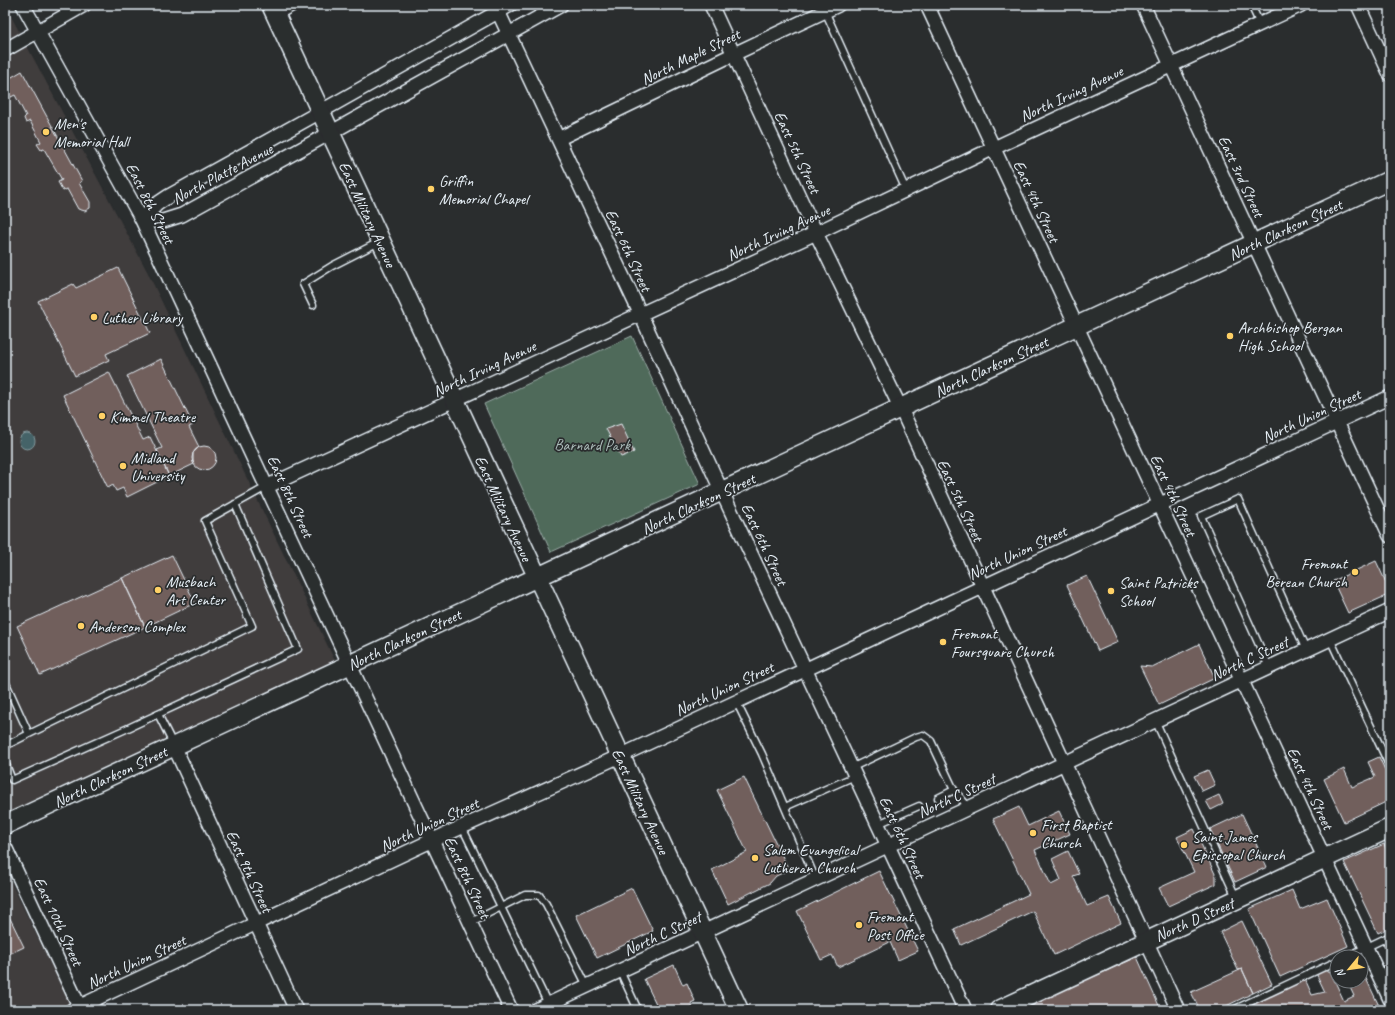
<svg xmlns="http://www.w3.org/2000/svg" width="1395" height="1015" font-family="Caveat,sans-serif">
  <rect width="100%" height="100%" fill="#2a2d2e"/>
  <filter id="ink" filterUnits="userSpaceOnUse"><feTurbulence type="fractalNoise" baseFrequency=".025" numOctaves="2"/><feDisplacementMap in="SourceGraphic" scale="8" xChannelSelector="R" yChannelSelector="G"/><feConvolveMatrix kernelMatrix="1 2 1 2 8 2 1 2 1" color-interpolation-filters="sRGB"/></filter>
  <g filter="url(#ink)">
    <path fill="#3f3c3c" d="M 5,5 L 147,271 L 335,661 L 5,815 Z
      M 5,870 L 70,1004 L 56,1010 L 5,1010 Z"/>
    <path fill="#4f6a5a" stroke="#9caea9" d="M 632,336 L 700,484 L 551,552 L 484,404 Z"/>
    <path fill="#456367" stroke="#869ca1" d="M19 441a8 8 0 1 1 16 0a8 8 0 1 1-16 0Z"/>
    <path fill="#715e5c" stroke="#e8f1f8" d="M 22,71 L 82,181 L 79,183 L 90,202 L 90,208 L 85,211 L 78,209 L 67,189 L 63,191 L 58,182 L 62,180 L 44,149 L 41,150 L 37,144 L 41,142 L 30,121 L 26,123 L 24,118 L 26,116 L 15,95 L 5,100 L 5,81 Z
      M 118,268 L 150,333 L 106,354 L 109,360 L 75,376 L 38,301 L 73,284 L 76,288 Z
      M 161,359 L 193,425 L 189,427 L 199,447 L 193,453 L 193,461 L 194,464 L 169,476 L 157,450 L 162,448 L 127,376 Z
      M 109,372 L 143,440 L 150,437 L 169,476 L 127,497 L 123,488 L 116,491 L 113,485 L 108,488 L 63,395 Z
      M 621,424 L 634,452 L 621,457 L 606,429 Z
      M192 458a12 12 0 1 1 24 0a12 12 0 1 1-24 0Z
      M 172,555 L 195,603 L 145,627 L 122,578 Z
      M 1376,561 L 1390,591 L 1390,594 L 1348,613 L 1333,581 Z
      M 1087,576 L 1118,642 L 1098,651 L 1067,585 Z
      M 122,578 L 145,627 L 40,675 L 17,626 Z
      M 1199,644 L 1215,678 L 1159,705 L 1140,666 L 1152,667 Z
      M 1379,757 L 1390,781 L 1390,800 L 1344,822 L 1324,779 L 1344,769 L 1352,787 L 1375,777 L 1368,762 Z
      M 1208,770 L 1215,785 L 1202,791 L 1194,776 Z
      M 744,777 L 789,870 L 776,876 L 770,883 L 728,904 L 712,870 L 747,852 L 717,790 Z
      M 1219,795 L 1223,804 L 1211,810 L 1206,801 Z
      M 1019,807 L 1028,826 L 1059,811 L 1070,834 L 1035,850 L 1051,885 L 1061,880 L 1052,859 L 1068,851 L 1079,874 L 1073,876 L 1087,906 L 1109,897 L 1121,923 L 1054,955 L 1033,911 L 961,945 L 954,929 L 1029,894 L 993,819 Z
      M 1242,814 L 1267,867 L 1235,882 L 1210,829 Z
      M 1194,829 L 1216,876 L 1216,884 L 1168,906 L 1159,888 L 1194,872 L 1177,837 Z
      M 1384,844 L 1390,858 L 1390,927 L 1378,933 L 1344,862 Z
      M 879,871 L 918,951 L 898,960 L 890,942 L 838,967 L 832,955 L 821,960 L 797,911 Z
      M 632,888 L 653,931 L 597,958 L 576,915 Z
      M 1292,890 L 1300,909 L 1327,898 L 1348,946 L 1280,977 L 1249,909 Z
      M 5,908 L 24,947 L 5,956 Z
      M 1242,921 L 1272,984 L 1253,993 L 1242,969 L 1238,970 L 1220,932 Z
      M 1390,941 L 1390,959 L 1383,944 Z
      M 1137,957 L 1161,1010 L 1019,1010 Z
      M 674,965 L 683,985 L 687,983 L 695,1001 L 691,1003 L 694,1010 L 659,1010 L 644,979 Z
      M 1361,968 L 1381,1010 L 1256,1010 L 1253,1004 L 1305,979 L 1312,995 L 1325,992 L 1315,971 L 1330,971 L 1344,1001 L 1354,996 L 1347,981 L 1361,981 Z
      M 1242,969 L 1253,993 L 1218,1010 L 1200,1010 L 1191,992 Z
      M 1253,1004 L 1256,1010 L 1240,1010 Z"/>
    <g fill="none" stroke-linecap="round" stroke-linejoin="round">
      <g stroke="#e8f1f8" stroke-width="9">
        <path id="lane" d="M 1251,5 L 1260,24
          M 825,11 L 906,190
          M 278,16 L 298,5
          M 313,305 L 303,284 L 332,266 L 379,242
          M 1330,639 L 1390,767
          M 1269,667 L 1201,516 L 1238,499 L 1306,650
          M 5,681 L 29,734 L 252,626 L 205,521 L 268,486
          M 736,701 L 762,754 L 816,880
          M 158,714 L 173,744
          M 1155,720 L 1236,897
          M 5,746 L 29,734
          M 5,762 L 12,780 L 126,729 L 298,649 L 235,504
          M 851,768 L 916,737 L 923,735 L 931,741 L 954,790 L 969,808
          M 938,798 L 954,790
          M 785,807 L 855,776
          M 878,824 L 919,806
          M 462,827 L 501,907 L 525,895 L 539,895 L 546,904 L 587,986
          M 471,922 L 501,907 L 548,1004
          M 1346,957 L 1390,936
          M 620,971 L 638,1010
          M 1233,1010 L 1337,961"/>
      </g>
      <g stroke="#e8f1f8" stroke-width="16">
        <path id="street" d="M 23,5 L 142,220 L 511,1010
          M 495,5 L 640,313 L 722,492 L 965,1010
          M 711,5 L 816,233 L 901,409 L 1178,1010
          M 927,5 L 1390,999
          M 1143,5 L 1390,536
          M 1358,5 L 1390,74
          M 5,50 L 84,5
          M 558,139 L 734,54 L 838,5
          M 142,220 L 163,221 L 182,215 L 561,5
          M 142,220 L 157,204 L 169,196 L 320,112 L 510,5
          M 268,486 L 816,233 L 994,148 L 1301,5
          M 174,746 L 296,1010
          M 5,847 L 81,1010
          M 72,1010 L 433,840 L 620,756 L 1390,397
          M 536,1010 L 1390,611"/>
      </g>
      <g stroke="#e8f1f8" stroke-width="21">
        <path id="secondary" d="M 271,5 L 739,1010
          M 5,825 L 1390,180
          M 999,1010 L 1390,828"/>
      </g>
      <use href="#lane" stroke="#2a2d2e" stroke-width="6"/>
      <use href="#street" stroke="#2a2d2e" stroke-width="13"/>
      <use href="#secondary" stroke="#2a2d2e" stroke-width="18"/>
    </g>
  </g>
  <g fill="#ffd166" stroke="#2a2d2e" stroke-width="1.5">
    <circle cx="46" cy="132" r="4"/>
    <circle cx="431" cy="189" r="4"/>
    <circle cx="94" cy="317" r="4"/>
    <circle cx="1230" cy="336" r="4"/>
    <circle cx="102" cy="416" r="4"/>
    <circle cx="123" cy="466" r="4"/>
    <circle cx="1355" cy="572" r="4"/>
    <circle cx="158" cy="590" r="4"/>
    <circle cx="1111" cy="591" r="4"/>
    <circle cx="81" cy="626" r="4"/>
    <circle cx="943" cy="642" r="4"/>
    <circle cx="1033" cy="833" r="4"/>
    <circle cx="1184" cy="845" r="4"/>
    <circle cx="755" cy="858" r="4"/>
    <circle cx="859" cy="925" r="4"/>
  </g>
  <g text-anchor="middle" stroke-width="3.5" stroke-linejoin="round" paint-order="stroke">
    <g font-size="16" fill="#e8f1f8" stroke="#2a2d2e">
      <text transform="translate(690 56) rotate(-26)" y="6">North Maple Street</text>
      <text transform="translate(1071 93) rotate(-25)" y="6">North Irving Avenue</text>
      <text transform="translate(798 152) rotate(65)" y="6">East 5th Street</text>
      <text transform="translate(222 173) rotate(-28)" y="6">North Platte Avenue</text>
      <text transform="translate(1242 176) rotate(65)" y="6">East 3rd Street</text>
      <text transform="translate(1037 201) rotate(65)" y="6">East 4th Street</text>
      <text transform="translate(151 203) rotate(63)" y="6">East 8th Street</text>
      <text transform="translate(368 214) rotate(65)" y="6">East Military Avenue</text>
      <text transform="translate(1285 229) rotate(-25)" y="6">North Clarkson Street</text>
      <text transform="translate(778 232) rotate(-25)" y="6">North Irving Avenue</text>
      <text transform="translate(629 250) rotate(65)" y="6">East 6th Street</text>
      <text transform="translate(991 366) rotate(-25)" y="6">North Clarkson Street</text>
      <text transform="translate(484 368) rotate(-25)" y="6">North Irving Avenue</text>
      <text transform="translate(1311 415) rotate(-25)" y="6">North Union Street</text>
      <text transform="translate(1174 495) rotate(65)" y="6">East 4th Street</text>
      <text transform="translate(291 496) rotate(65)" y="6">East 8th Street</text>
      <text transform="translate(961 500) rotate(65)" y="6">East 5th Street</text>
      <text transform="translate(698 503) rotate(-25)" y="6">North Clarkson Street</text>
      <text transform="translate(504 508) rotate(65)" y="6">East Military Avenue</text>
      <text transform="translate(765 544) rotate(65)" y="6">East 6th Street</text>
      <text transform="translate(1017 552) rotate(-25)" y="6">North Union Street</text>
      <text transform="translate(404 639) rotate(-25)" y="6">North Clarkson Street</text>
      <text transform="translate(1249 658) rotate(-25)" y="6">North C Street</text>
      <text transform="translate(724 688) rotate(-25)" y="6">North Union Street</text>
      <text transform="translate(110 776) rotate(-25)" y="6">North Clarkson Street</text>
      <text transform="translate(1311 788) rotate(65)" y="6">East 4th Street</text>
      <text transform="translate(956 795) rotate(-25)" y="6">North C Street</text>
      <text transform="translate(641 801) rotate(65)" y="6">East Military Avenue</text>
      <text transform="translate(429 824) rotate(-25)" y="6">North Union Street</text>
      <text transform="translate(903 837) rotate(65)" y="6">East 6th Street</text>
      <text transform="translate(250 871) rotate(65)" y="6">East 9th Street</text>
      <text transform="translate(468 877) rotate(65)" y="6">East 8th Street</text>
      <text transform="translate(1194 919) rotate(-24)" y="6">North D Street</text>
      <text transform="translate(59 921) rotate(65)" y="6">East 10th Street</text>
      <text transform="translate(662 933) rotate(-25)" y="6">North C Street</text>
      <text transform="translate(136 961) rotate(-25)" y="6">North Union Street</text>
    </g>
    <g font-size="16" fill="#e8f1f8" stroke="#2a2d2e" text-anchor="start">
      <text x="54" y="129">Men's<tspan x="54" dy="18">Memorial Hall</tspan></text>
      <text x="439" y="186">Griffin<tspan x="439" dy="18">Memorial Chapel</tspan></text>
      <text x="102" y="323">Luther Library</text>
      <text x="1238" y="333">Archbishop Bergan<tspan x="1238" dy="18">High School</tspan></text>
      <text x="110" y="422">Kimmel Theatre</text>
      <text x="131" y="463">Midland<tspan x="131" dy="18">University</tspan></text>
      <text x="1347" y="569" text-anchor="end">Fremont<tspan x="1347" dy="18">Berean Church</tspan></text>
      <text x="166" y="587">Musbach<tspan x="166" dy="18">Art Center</tspan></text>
      <text x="1119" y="588">Saint Patricks<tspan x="1119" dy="18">School</tspan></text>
      <text x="89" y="632">Anderson Complex</text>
      <text x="951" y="639">Fremont<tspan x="951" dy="18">Foursquare Church</tspan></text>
      <text x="1041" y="830">First Baptist<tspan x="1041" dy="18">Church</tspan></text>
      <text x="1192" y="842">Saint James<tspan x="1192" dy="18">Episcopal Church</tspan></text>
      <text x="763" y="855">Salem Evangelical<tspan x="763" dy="18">Lutheran Church</tspan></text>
      <text x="867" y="922">Fremont<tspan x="867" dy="18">Post Office</tspan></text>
    </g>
    <g font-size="16" fill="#abbbb9" stroke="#2a2d2e">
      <text x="592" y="450">Barnard Park</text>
    </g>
  </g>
  <rect width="1395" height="1015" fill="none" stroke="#2a2d2e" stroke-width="20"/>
  <rect x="10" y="10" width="1375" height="995" fill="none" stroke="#e8f1f8" stroke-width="1.5" filter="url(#ink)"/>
  <g transform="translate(1349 969) rotate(241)"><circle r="19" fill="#2a2d2e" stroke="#767b7f"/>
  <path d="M0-3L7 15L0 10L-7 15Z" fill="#ffd166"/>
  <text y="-6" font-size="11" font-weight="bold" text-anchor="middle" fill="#e8f1f8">N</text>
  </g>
</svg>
